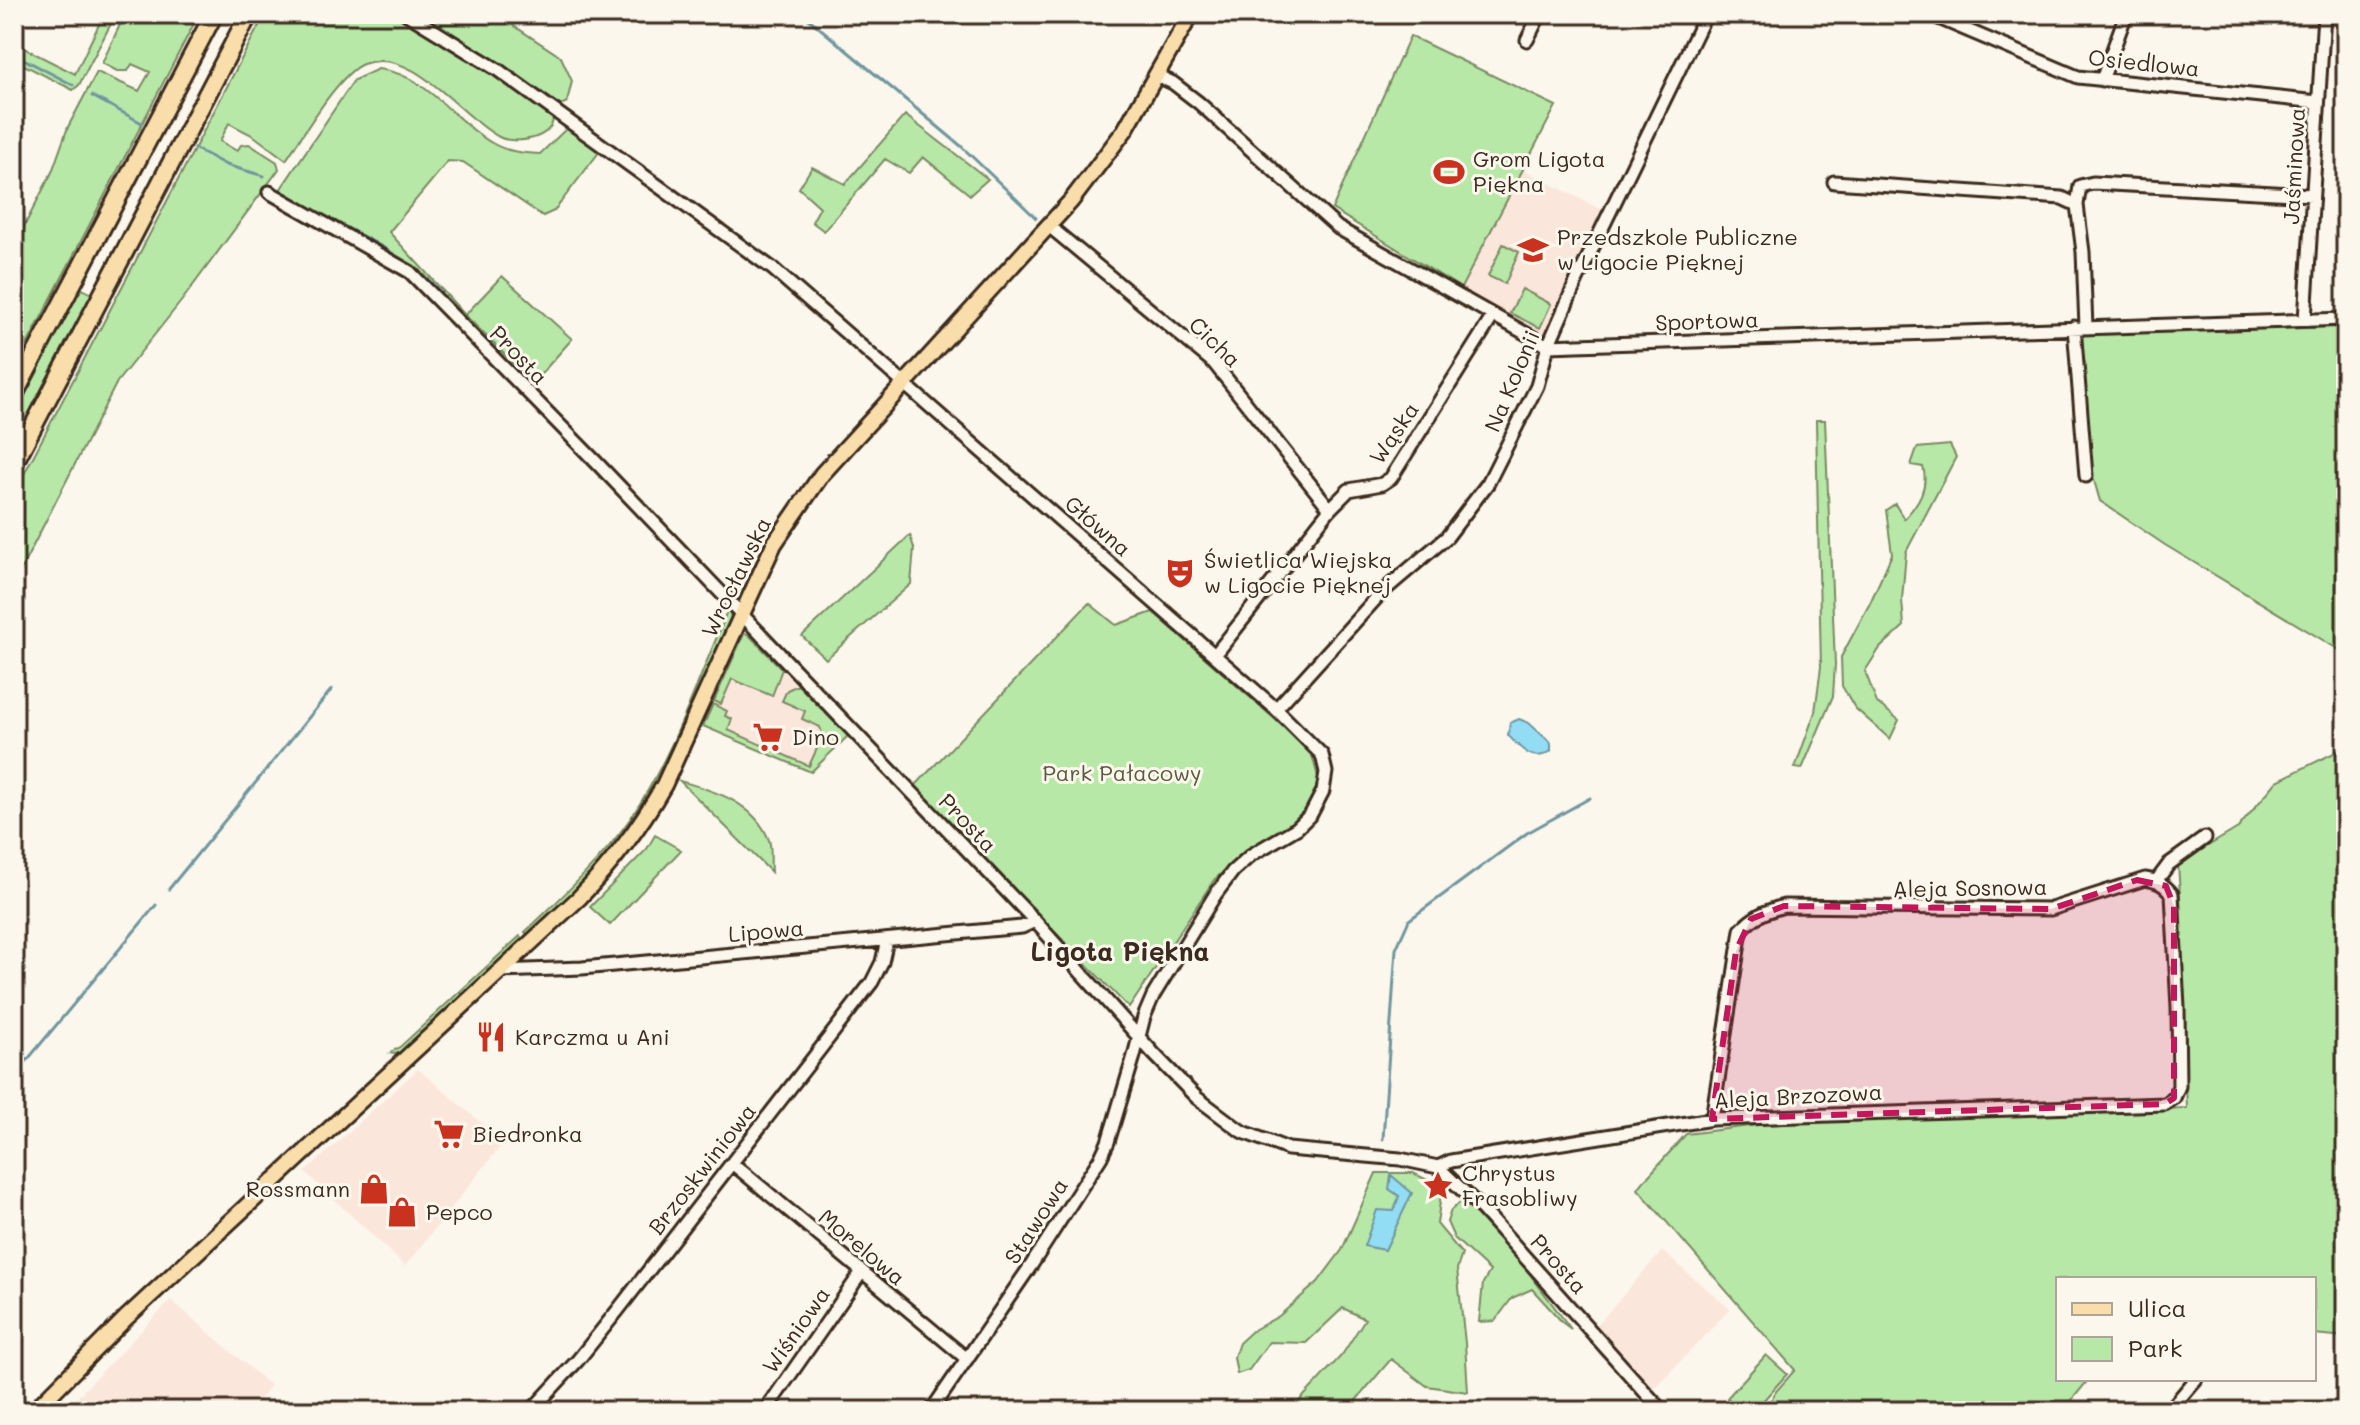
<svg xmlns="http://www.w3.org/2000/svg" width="2360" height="1425" font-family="Mali,sans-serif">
  <rect width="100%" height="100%" fill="#fbf7ec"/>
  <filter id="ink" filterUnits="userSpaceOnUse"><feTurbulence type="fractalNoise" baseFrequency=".0125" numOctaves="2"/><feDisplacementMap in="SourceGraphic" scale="16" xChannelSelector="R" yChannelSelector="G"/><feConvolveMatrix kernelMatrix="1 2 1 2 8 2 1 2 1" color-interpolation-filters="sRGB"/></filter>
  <g filter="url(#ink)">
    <path fill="#fbe6dc" d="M 1522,169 L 1604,211 L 1545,336 L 1461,288 Z
      M 745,634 L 848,736 L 811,772 L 703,726 Z
      M 418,1069 L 504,1142 L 405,1266 L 305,1172 Z
      M 1662,1251 L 1730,1309 L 1654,1389 L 1597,1325 Z
      M 171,1300 L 271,1386 L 248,1411 L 64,1411 Z"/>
    <path fill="#b8e8a8" stroke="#7a8963" stroke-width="2" d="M 104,14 L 116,14 L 79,85 L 73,90 L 14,60 L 14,43 L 75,74 Z
      M 125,14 L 199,14 L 14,370 L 14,246 L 52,172 L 68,127 L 97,72 L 139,91 L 150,72 L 132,64 L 128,71 L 117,71 L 102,63 Z
      M 265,14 L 392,14 L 491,72 L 553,117 C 554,139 515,145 499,137 C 460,117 414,45 363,64 C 339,73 302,137 286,160 L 254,136 L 229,123 L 220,141 L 237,151 L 241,145 L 249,144 L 277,162 L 279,169 L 183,299 L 117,382 L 14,583 L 14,493 Z
      M 421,14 L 496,14 L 561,57 L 572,81 L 567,102 L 561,105 L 557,103 L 496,60 Z
      M 1410,36 L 1556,106 L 1461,288 L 1332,209 Z
      M 378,69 C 427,74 452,120 492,143 C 507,152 523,153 540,154 L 567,128 L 600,151 L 554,211 L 543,216 L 463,162 L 448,161 L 389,232 L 465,315 L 502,276 L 572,339 L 533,383 L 466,316 L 463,319 L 422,276 L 278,193 L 354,80 Z
      M 905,115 L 988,179 L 970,195 L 923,157 L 909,173 L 885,159 L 824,231 L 812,222 L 820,207 L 799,188 L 812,167 L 845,184 Z
      M 1503,244 L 1519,252 L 1505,284 L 1488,276 Z
      M 80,288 L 96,296 L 14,451 L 14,414 Z
      M 1522,289 L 1551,304 L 1540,328 L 1510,313 Z
      M 2346,327 L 2346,654 L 2165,545 L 2100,501 L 2091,470 L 2081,334 Z
      M 1816,420 L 1825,420 L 1835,664 L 1833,696 L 1802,769 L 1795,768 L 1815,712 L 1821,667 Z
      M 1950,445 L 1956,457 L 1906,552 L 1902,600 L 1904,626 L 1880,648 L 1865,671 L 1877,703 L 1899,720 L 1890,739 L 1855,708 L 1842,686 L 1841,657 L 1870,603 L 1892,554 L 1886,510 L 1895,504 L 1904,519 C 1918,504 1929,487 1923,467 L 1911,465 L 1917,448 Z
      M 910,535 L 914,548 L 911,584 L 826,659 L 802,636 Z
      M 1089,603 L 1116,625 L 1153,612 L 1311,751 L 1319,781 L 1314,801 L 1302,819 L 1243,854 L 1214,880 L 1129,1008 L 914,787 Z
      M 728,607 L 731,618 C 701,686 675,761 633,823 C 604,866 566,900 528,935 L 525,932 C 563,896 600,862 630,819 C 670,761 694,690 722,625 Z
      M 744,634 L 748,634 L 782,669 L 772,696 L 732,679 L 721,704 L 714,701 Z
      M 798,685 L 848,736 L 811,772 L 703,726 L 713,704 L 727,711 L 725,716 L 732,719 L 728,730 L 809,766 L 819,744 L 822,744 L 824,739 L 820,727 L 802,719 L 805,711 L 782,701 L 787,690 Z
      M 2346,747 L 2346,1337 L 2314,1334 L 2314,1279 L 2058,1279 L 2058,1379 L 2089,1379 L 2063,1411 L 1764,1411 L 1777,1390 L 1795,1370 L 1638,1189 L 1644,1181 L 1686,1134 L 1766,1124 L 2187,1108 C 2183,1026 2184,945 2178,864 L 2238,828 L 2277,781 Z
      M 680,781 C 715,791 754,802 769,840 C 772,848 770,862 771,872 Z
      M 655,835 L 681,850 L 610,925 L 590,907 L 647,849 Z
      M 520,936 L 523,940 L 403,1052 L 394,1054 L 390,1053 L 401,1046 Z
      M 1376,1173 L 1413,1173 L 1442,1187 L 1437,1224 L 1462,1254 L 1457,1269 L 1465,1343 L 1468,1392 L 1427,1386 L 1391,1359 L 1347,1411 L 1290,1411 L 1342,1355 L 1365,1319 L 1343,1308 L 1306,1343 L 1269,1342 L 1249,1370 L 1237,1374 L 1234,1357 L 1239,1343 L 1252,1331 L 1279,1316 L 1318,1282 L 1342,1250 Z
      M 1463,1200 L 1520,1261 L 1571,1329 L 1563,1323 L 1532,1289 L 1512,1298 L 1495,1321 L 1479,1322 L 1483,1283 L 1490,1271 L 1454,1238 L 1447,1222 L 1451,1210 Z
      M 1766,1355 L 1787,1374 L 1754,1411 L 1742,1411 L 1727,1398 Z"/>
    <path fill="#93ddf4" stroke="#70959e" stroke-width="2" d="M 1519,719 L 1529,723 L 1551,743 L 1551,751 C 1533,764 1520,748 1508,735 L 1510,723 Z
      M 1391,1175 L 1412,1193 L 1385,1250 L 1364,1246 L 1377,1210 L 1394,1211 L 1399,1196 L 1389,1189 Z"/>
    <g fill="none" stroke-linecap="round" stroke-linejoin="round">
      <path stroke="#70959e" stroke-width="3" d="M 803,14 L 961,146 L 1036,218
        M 14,54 L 73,85
        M 92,96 L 142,123
        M 194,148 L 226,165 L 264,176
        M 319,214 C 362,235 407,257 440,291
        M 169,889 L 332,689
        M 14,1076 L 156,905
        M 1383,1139 L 1396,949 L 1409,920 L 1527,833 L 1590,798"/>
      <g stroke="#3b2a1e" stroke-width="17">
        <path id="minor" d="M 407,14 L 498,70 L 773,269 L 1276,709 L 1322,755 L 1326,772 L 1323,791 L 1311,814 L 1297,828 L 1251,855 L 1233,871 L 1215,895 L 1153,996 L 1144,1017 L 1134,1056 L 1108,1142 L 1101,1157 L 1032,1264 L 931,1411
          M 1929,14 L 2078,77 L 2318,102
          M 1527,40 L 1540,14
          M 1156,75 L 1173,83 L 1199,103 L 1338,228 L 1548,346 L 2346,319
          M 2102,80 L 2126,14
          M 1834,182 L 2062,198 L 2077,205 L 2080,186 L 2093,183 L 2312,195
          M 269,192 L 410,272 L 596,462 L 1035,921 L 1154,1054 L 1197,1098 L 1241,1131 L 1288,1149 L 1400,1159 L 1438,1167 L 1483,1210 L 1662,1411
          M 2077,205 L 2083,252 L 2086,327
          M 1049,226 L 1214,363 L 1330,509
          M 2305,320 L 2324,14
          M 2074,327 L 2086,476
          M 1215,655 L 1330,509 L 1349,490 L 1382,484 L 1391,478 L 1493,316
          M 1276,709 L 1381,593 L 1447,537 L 1488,483 L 1537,386 L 1548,346 L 1577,280 L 1706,14
          M 2157,880 L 2169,864 L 2205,838
          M 500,971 L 582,968 L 1022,927 L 1035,921
          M 732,1163 L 967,1359
          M 1438,1167 L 1451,1161 L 1712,1119 L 2165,1104 L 2174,1098 L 2179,1086 L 2178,1008 L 2172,894 C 2164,884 2158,881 2145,879 L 2051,909 L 1784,906 C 1766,911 1754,916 1741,930 L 1712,1119
          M 531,1411 L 578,1360 L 618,1310 L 872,982 L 882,962 L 887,940
          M 765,1411 L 861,1273
          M 2169,1411 L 2196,1379"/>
      </g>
      <g stroke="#3b2a1e" stroke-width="20">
        <path id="major" d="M 34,1411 L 126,1318 L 579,898 C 613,863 640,827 664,785 L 774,544 L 822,474 L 1071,201 L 1125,130 L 1191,14"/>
      </g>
      <g stroke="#3b2a1e" stroke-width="22">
        <path id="highway" d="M 14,395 L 214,14
          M 14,463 L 249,14"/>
      </g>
      <use href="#minor" stroke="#fbf7ec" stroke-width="11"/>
      <use href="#major" stroke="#f9deab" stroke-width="14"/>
      <use href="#highway" stroke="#f9deab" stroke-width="16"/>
    </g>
  </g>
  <path fill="#c2185b" fill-opacity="0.2" stroke="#c2185b" stroke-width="6" stroke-dasharray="16 10" stroke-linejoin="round" d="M 2137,880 L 2166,886 L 2174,906 L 2174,1098 L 2165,1104 L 1712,1119 L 1736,951 L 1751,919 L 1784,906 L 2051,909 Z"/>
  <defs>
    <g id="stadium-bare" transform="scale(2.4)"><path d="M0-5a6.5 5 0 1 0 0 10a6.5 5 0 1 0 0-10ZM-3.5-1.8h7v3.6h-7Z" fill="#c8321e" stroke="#fbf7ec" stroke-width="2.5" paint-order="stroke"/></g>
    <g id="school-bare" transform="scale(2.4)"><path d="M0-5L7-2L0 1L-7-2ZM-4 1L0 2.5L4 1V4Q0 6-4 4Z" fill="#c8321e" stroke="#fbf7ec" stroke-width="2.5" paint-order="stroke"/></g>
    <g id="theatre-bare" transform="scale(2.4)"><path d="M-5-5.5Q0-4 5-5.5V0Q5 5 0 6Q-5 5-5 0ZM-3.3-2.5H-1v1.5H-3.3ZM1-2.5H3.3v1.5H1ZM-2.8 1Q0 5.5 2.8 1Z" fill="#c8321e" stroke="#fbf7ec" stroke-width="2.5" paint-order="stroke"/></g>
    <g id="supermarket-bare" transform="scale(2.4)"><path d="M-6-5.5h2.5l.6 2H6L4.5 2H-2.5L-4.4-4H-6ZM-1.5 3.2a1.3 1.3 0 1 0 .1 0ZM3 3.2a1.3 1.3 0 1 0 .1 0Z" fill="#c8321e" stroke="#fbf7ec" stroke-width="2.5" paint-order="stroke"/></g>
    <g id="restaurant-bare" transform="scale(2.4)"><path d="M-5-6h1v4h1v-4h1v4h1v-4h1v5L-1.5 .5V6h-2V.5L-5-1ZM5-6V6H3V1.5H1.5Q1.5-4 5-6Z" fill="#c8321e" stroke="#fbf7ec" stroke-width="2.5" paint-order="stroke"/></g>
    <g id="sight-bare" transform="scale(2.4)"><path d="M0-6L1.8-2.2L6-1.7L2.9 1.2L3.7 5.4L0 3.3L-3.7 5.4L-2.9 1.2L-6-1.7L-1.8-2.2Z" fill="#c8321e" stroke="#fbf7ec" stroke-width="2.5" paint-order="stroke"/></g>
    <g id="shop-bare" transform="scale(2.4)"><path d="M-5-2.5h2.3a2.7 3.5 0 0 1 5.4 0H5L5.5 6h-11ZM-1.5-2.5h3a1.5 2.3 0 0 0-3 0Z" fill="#c8321e" stroke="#fbf7ec" stroke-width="2.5" paint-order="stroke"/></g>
  </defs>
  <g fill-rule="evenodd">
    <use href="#stadium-bare" x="1449" y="172"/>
    <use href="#school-bare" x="1533" y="250"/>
    <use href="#theatre-bare" x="1180" y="573"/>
    <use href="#supermarket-bare" x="768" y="737"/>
    <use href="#restaurant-bare" x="491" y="1037"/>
    <use href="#supermarket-bare" x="449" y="1134"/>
    <use href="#sight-bare" x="1438" y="1186"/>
    <use href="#shop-bare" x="374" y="1189"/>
    <use href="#shop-bare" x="402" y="1212"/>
  </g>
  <g text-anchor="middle" stroke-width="6" stroke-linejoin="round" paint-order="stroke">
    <g font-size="22" fill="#3b2a1e" stroke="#fbf7ec">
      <text transform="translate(2144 63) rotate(6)" y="8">Osiedlowa</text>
      <text transform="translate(2294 166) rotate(-87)" y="8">Jaśminowa</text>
      <text transform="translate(1707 321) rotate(-2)" y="8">Sportowa</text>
      <text transform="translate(1215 342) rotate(44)" y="8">Cicha</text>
      <text transform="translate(519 355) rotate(46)" y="8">Prosta</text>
      <text transform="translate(1512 381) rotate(-67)" y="8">Na Kolonii</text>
      <text transform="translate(1394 433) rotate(-56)" y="8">Wąska</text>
      <text transform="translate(1098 526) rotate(41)" y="8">Główna</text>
      <text transform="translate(736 577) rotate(-64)" y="8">Wrocławska</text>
      <text transform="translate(968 823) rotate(46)" y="8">Prosta</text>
      <text transform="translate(1970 888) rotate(-1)" y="8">Aleja Sosnowa</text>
      <text transform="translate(766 931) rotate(-5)" y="8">Lipowa</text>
      <text transform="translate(1798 1096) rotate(-3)" y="8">Aleja Brzozowa</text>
      <text transform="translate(702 1169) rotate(-52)" y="8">Brzoskwiniowa</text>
      <text transform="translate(1036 1221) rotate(-57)" y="8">Stawowa</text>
      <text transform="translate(862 1247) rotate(40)" y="8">Morelowa</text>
      <text transform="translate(1559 1264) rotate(48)" y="8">Prosta</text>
      <text transform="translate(796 1330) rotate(-55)" y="8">Wiśniowa</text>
    </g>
    <g font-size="22" fill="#3b2a1e" stroke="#fbf7ec" text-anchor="start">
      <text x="1473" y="167">Grom Ligota<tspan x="1473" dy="25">Piękna</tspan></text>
      <text x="1557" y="245">Przedszkole Publiczne<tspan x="1557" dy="25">w Ligocie Pięknej</tspan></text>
      <text x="1204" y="568">Świetlica Wiejska<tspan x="1204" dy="25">w Ligocie Pięknej</tspan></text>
      <text x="792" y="745">Dino</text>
      <text x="515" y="1045">Karczma u Ani</text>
      <text x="473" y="1142">Biedronka</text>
      <text x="1462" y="1181">Chrystus<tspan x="1462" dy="25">Frasobliwy</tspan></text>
      <text x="350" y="1197" text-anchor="end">Rossmann</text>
      <text x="426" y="1220">Pepco</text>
    </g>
    <g font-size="22" fill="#5a5a40" stroke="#fbf7ec">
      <text x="1122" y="781">Park Pałacowy</text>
    </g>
    <g font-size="26" font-weight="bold" fill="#3b2a1e" stroke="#fbf7ec">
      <text x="1120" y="961">Ligota Piękna</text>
    </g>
  </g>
  <rect width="2360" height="1425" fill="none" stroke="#fbf7ec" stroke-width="48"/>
  <rect x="24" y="24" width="2312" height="1377" fill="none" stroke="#3b2a1e" stroke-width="3" filter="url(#ink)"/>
  <rect x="2056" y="1277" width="260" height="104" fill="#fbf7ec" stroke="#aea59a" stroke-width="2"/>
  <rect x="2072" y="1303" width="40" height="12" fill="#f9deab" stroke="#aea59a" stroke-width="2"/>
  <text x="2128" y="1317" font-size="24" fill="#3b2a1e">Ulica</text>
  <rect x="2072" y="1337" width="40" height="24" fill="#b8e8a8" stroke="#aea59a" stroke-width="2"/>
  <text x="2128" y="1357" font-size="24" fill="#3b2a1e">Park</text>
</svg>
